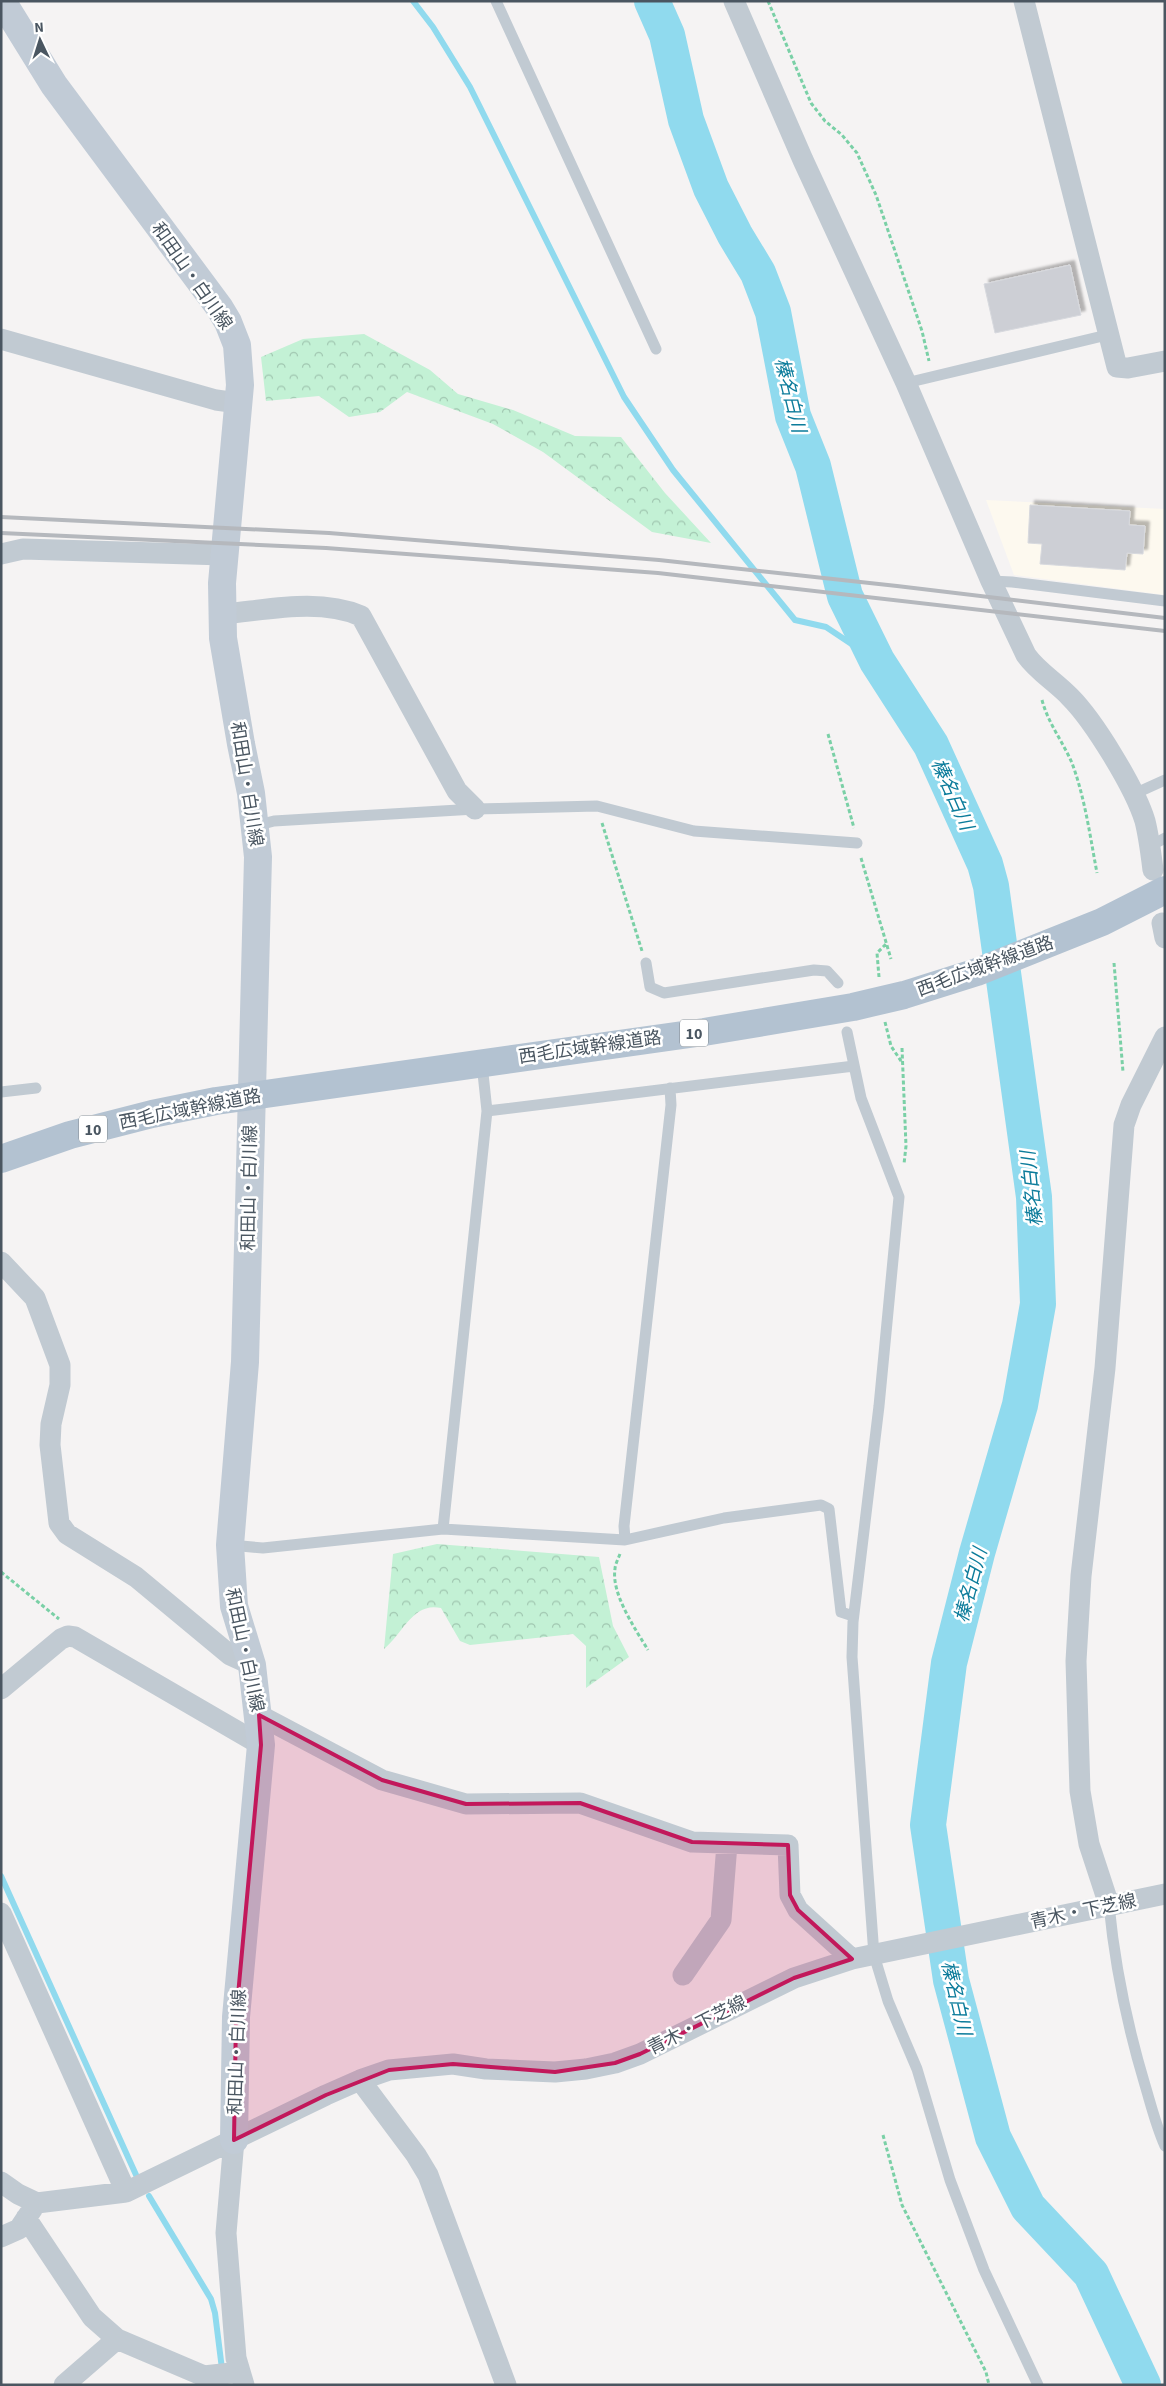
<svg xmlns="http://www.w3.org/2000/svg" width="1166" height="2386" font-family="'Source Sans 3','Noto Sans JP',sans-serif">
  <defs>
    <pattern id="forest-crowns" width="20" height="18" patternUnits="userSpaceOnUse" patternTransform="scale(1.25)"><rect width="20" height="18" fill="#c3f1d5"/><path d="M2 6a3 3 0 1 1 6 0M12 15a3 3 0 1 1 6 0" fill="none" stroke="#a0c6b0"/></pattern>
    <filter id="shadow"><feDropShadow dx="4.5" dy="-4.5" stdDeviation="1" flood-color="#0004"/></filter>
  </defs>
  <rect width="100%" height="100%" fill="#f5f3f3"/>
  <path fill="#fdf9ef" d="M 986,500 L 1165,509 L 1165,595 L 1014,575 Z"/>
  <path fill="url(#forest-crowns)" d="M 364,334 L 430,370 L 458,394 L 513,410 L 575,436 L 621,437 L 665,493 L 711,543 L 652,532 L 543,452 L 493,424 L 407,392 L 380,412 L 349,417 L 319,396 L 266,401 L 261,357 L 303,339 Z
    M 437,1544 L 599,1557 L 613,1626 L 629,1657 L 586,1688 L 586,1646 L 573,1634 L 470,1645 L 460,1641 L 441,1608 C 413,1602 404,1632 384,1649 L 393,1554 Z"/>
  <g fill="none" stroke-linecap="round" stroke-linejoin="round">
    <path stroke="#90daee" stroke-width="6" d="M 413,1 L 433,27 L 470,87 L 624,397 L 673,470 L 795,620 L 826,627 L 877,661
      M 1,1876 L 137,2177
      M 149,2196 L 211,2299 L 215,2313 L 224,2385"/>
    <path stroke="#90daee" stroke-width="36" d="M 652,1 L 667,35 L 686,120 L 711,188 L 735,235 L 758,273 L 773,312 L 793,416 L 813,466 L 845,596 L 877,661 L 931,745 L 985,864 L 991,886 L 1034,1197 L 1038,1304 L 1020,1405 L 977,1553 L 949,1663 L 928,1825 L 951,1980 L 993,2137 L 1028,2207 L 1091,2274 L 1143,2385"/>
  </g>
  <path fill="#cdcfd5" stroke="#d7d9de" filter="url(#shadow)" d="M 1070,265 L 1081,315 L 995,333 L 984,284 Z
    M 1030,505 L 1130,511 L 1129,525 L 1145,526 L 1143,554 L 1127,553 L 1125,570 L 1040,564 L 1042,544 L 1028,543 Z"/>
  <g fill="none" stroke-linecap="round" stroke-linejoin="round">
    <path stroke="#7ad0a6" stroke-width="3" stroke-dasharray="4 2.5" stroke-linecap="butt" d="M 768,1 L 811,103 L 825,121 L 842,135 L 857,153 L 876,195 L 922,331 L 929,361
      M 1042,700 C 1048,723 1063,742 1072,763 C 1085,798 1090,836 1097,873
      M 828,734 L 854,828
      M 602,823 L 642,951
      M 861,858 L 891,959
      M 1114,963 L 1123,1072
      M 879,977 L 877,953 L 886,944
      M 885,1022 L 891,1046 L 903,1064
      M 902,1048 L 906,1146 L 904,1164
      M 620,1554 C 618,1559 615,1565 615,1569 C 611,1594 636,1630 648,1650
      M 1,1572 L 59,1619
      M 883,2135 L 902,2205 L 986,2372 L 989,2385"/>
    <path stroke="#c1cad2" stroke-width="11" d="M 496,1 L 656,349
      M 906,383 L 1107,335
      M 991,581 L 1012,582 L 1165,601
      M 1134,794 L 1165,780
      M 255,826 L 274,821 L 475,809 L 597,806 L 694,831 L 857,843
      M 1150,846 L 1165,838
      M 646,963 L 650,987 L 664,993 L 814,970 L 827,971 L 838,983
      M 847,1032 L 861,1098 L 899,1197 L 879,1406 L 853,1622 L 852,1657 L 874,1955 L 888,2001 L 917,2069 L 950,2180 L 984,2270 L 1038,2385
      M 1,1092 L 36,1088
      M 487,1111 L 854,1066
      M 443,1529 L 487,1111 L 482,1064
      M 625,1540 L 724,1518 L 821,1505 L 829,1509 L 841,1612 L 853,1616
      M 230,1545 L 263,1548 L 443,1529 L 625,1540 L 624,1526 L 671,1105 L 670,1088
      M 1109,1905 C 1115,1967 1127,2025 1145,2085 C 1151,2105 1156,2126 1165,2146"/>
    <path stroke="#c1cad2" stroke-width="21" d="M 734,1 L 803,160 L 906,383 L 991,581 L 1026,655 C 1038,672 1056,682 1070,697 C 1094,721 1135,788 1145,821 C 1149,837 1151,854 1153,870
      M 1024,1 L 1117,367 L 1128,368 L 1165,361
      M 1,339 L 216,400 L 238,403
      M 1,554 L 23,549 L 224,555
      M 223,614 C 268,610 319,598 361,616 L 457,791 L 475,809
      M 1162,923 L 1165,938
      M 1,1262 L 35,1298 L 60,1365 L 60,1385 L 51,1424 L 50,1445 L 59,1523 L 67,1534 L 136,1577 L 230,1655 L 252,1665
      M 1,1689 L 61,1639 L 68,1636 L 75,1637 L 261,1745
      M 259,1715 L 382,1780 L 466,1804 L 580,1803 L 692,1842 L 788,1845 L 790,1895 L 798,1910 L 852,1959
      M 1109,1905 L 1089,1844 L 1080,1791 L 1076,1661 L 1081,1576 L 1105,1368 L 1124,1125 L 1131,1105 L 1165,1037
      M 1,1913 L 126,2192
      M 683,1975 L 721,1920 L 727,1844
      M 360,2080 L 416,2155 L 428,2175 L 506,2385
      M 234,2140 L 226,2233 L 236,2358 L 244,2385
      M 1,2182 L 18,2194 L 37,2203 L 126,2192 L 326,2095 L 360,2080 L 389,2070 L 453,2064 L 486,2069 L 555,2072 L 586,2069 L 615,2063 L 640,2054 L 794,1978 L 852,1959 L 1165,1894
      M 26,2218 L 92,2317 L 117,2339
      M 1,2237 L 19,2229 L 33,2208
      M 64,2385 L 117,2339 L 204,2376 L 240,2372"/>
    <path stroke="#c1cbd6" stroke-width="28" d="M 2,1 L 54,85 L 219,307 L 228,322 L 237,345 L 240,385 L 222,583 L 223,638 L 241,744 L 251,793 L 258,857 L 245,1362 L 230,1545 L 234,1606 L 252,1665 L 261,1745 L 236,2017 L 234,2140"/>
    <path stroke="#b3c2d1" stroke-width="28" d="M 1,1159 L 70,1135 L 152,1114 L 216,1101 L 704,1032 L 853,1007 L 904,995 L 977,972 L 1102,922 L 1165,890"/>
    <path stroke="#b5b8bd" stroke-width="4" d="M 1,517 L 329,533 L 659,560 L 897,586 L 1165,618
      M 1,533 L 326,548 L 658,573 L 1165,631"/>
  </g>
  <path fill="#c2185b" fill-opacity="0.2" stroke="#c2185b" stroke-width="4" stroke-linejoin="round" d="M 259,1715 L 382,1780 L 466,1804 L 580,1803 L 692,1842 L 788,1845 L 790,1895 L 798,1910 L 852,1959 L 794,1978 L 640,2054 L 615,2063 L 555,2072 L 453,2064 L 389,2070 L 326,2095 L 234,2140 L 236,2017 L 261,1745 Z"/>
  <g text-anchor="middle" stroke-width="5" stroke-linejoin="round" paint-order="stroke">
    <g fill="#fff" stroke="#808990" stroke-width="1">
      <rect x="680" y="1019.5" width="28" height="27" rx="4"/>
      <rect x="79" y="1115.5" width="28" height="27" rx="4"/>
    </g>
    <g font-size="16" font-weight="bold" fill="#4a5661">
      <text x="694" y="1039">10</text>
      <text x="93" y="1135">10</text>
    </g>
    <g font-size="18" fill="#4a5661" stroke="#fff">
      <text transform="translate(192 276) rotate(55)" y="6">和田山・白川線</text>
      <text transform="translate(247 784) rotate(81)" y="6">和田山・白川線</text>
      <text transform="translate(985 966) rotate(-20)" y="6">西毛広域幹線道路</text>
      <text transform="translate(590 1047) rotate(-8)" y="6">西毛広域幹線道路</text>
      <text transform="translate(190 1109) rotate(-11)" y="6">西毛広域幹線道路</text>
      <text transform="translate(249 1188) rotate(-89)" y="6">和田山・白川線</text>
      <text transform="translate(245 1650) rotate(78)" y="6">和田山・白川線</text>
      <text transform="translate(1083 1911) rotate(-12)" y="6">青木・下芝線</text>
      <text transform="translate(697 2025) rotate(-27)" y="6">青木・下芝線</text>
      <text transform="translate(237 2052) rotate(-88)" y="6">和田山・白川線</text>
    </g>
    <g font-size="19" font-style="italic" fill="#0c7c9b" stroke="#fff">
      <text transform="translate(791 395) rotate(76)" y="7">榛名白川</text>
      <text transform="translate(953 794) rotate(66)" y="7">榛名白川</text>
      <text transform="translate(1031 1189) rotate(-96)" y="7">榛名白川</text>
      <text transform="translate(970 1585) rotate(-75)" y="7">榛名白川</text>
      <text transform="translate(957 1998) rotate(77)" y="7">榛名白川</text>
    </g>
  </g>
  <rect width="1166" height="2386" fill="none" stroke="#4a5661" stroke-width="5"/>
  <g transform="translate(40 40) rotate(356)" stroke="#ffffff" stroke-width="4" paint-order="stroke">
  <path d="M0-4L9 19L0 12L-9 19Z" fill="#4a5661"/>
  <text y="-8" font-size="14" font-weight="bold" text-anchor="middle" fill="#4a5661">N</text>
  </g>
</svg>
